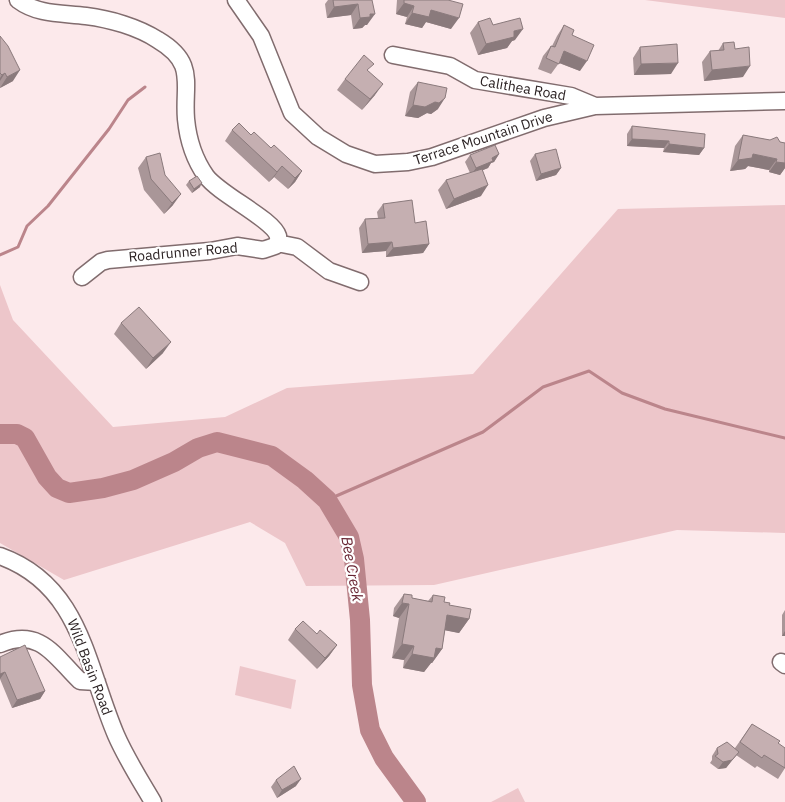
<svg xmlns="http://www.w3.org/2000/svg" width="785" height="802" font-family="'IBM Plex Sans',sans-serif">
  <rect width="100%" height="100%" fill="#fce9eb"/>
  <path fill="#edc6ca" d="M 645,0 L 785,0 L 785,18 Z
    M 785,205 L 785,533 L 677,530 L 434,585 L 306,586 L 285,543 L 250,522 L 64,580 L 0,543 L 0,285 L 13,320 L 113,427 L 225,417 L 287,388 L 473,374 L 618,209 Z
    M 240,666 L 296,680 L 291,709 L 235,695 Z
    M 518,788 L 525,802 L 491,802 Z"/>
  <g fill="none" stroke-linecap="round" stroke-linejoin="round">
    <path stroke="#bb858b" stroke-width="3" d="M 0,255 L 18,247 L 27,226 L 48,206 L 109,129 L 128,100 L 145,87
      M 327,500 L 483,432 L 543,387 L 589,371 L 622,393 L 665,409 L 785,438"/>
    <path stroke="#bb858b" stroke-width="20" d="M 0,434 L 17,434 L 25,438 L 47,477 L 57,488 L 69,493 L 103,488 L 133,480 L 174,462 L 198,448 L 217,442 L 272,456 L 305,480 L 327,500 L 349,537 L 354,559 L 360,620 L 362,685 L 370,730 L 384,758 L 416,802"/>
    <g stroke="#816c6e" stroke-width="19">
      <path id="minor" d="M 18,0 C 38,15 62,13 86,16 C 110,19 138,27 158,40 C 197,63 183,84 186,119 C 188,140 194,159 206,176 C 220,195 273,219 278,236 C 279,240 277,243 275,246 L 263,250 L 237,246 L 210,251 L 108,260 L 101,262 L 82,277
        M 236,0 L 261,36 L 292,113 L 318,137 L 346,154 L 375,164 L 408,162 L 432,157 L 544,118 L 595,106 L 785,101
        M 393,55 L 450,66 L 475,80 L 571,96 L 595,106
        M 277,243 L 297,247 L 329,271 L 360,282
        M 0,556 C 81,585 86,665 116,735 C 126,758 140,780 153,802
        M 0,644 C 41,627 55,657 80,681 L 97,682
        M 781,662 L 785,665"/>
    </g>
    <use href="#minor" stroke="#fff" stroke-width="16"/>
  </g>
  <path fill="#a99698" d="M 328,0 L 372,0 L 367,25 L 365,25 L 362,28 L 353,29 L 351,15 L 327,18 L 325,4 Z
    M 397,0 L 448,0 L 451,29 L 426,22 L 422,28 L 405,24 L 407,17 L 396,14 Z
    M 478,22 L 493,25 L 515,40 L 512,41 L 507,48 L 478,55 L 470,33 Z
    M 564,25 L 572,35 L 580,71 L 559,63 L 551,74 L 538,69 L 543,56 L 551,46 L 552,46 L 557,36 Z
    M 0,37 L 13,81 L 0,88 Z
    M 723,43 L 735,49 L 743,77 L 704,81 L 702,62 L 710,51 L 718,51 Z
    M 640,47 L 671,74 L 634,75 L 633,58 Z
    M 369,71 L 375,95 L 362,110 L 337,90 L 345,79 Z
    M 418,82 L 438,109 L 431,114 L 427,113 L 418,118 L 405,116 L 410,92 Z
    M 632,126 L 704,148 L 699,155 L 663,152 L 664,148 L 627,146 L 627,134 Z
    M 232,130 L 251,135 L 302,171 L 295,182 L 288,189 L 274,177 L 269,182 L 225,141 Z
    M 743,135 L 785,143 L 785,168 L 780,175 L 769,172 L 769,170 L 748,166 L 745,169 L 730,171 L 735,146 Z
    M 499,154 L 494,162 L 491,163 L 488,168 L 483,170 L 481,196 L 446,209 L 438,190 L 446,180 L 470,173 L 465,162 L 470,155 Z
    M 535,154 L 561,168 L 556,175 L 536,181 L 530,161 Z
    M 146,157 L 165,175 L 173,205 L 164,214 L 144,190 L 138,168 Z
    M 189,181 L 200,187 L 192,193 L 186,185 Z
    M 383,204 L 415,223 L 429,244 L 423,253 L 386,257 L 386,251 L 362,253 L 359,228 L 365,219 L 378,218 L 377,212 Z
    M 121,323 L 163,353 L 146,369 L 114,334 Z
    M 404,594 L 412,598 L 428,601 L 433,595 L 469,619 L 459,633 L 445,630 L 442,649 L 432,663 L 431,663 L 424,672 L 403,668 L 404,660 L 392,658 L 399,618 L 393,616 L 394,608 Z
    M 785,610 L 785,636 L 782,636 L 782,615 Z
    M 295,629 L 317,634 L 337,645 L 329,656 L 317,669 L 288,640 Z
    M 0,657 L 45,691 L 40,699 L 12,708 L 0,679 Z
    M 752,724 L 778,743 L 785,768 L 778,779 L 757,766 L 755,768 L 736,755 L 726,768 L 718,769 L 710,763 L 712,760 L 712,756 L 717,748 L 735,748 Z
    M 276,780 L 296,786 L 277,798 L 271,787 Z"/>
  <path fill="#8a7a7c" d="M 404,3 L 414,6 L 407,17 L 396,14 Z
    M 358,4 L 351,15 L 327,18 L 334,7 Z
    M 431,10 L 459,18 L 451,29 L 426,22 L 422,28 L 405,24 L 412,13 Z
    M 370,14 L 375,14 L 367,25 L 365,25 L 362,28 L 353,29 L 360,18 Z
    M 523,29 L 515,40 L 512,41 L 507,48 L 478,55 L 486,44 L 514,31 Z
    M 564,51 L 587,61 L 580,71 L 557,62 Z
    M 678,63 L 671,74 L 634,75 L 641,64 Z
    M 750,66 L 743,77 L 704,81 L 712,70 Z
    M 20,70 L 13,81 L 0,88 L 7,77 Z
    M 5,73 L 0,81 L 0,78 L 2,75 Z
    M 383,84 L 375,95 L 362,110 L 370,99 Z
    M 445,98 L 438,109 L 431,114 L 427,113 L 418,118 L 405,116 L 413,105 L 435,102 Z
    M 632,139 L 669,141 L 664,148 L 627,146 Z
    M 669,144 L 704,148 L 699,155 L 663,152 Z
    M 499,154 L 494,162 L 491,163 L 488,168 L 471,175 L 476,168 L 492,158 Z
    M 753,154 L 777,159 L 769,170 L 748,166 L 745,169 L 730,171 L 738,160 Z
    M 776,162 L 785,163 L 785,168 L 780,175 L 769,172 Z
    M 282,166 L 274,177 L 269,182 L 277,172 Z
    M 561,168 L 556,175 L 536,181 L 541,174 Z
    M 302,171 L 295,182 L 288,189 L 295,178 Z
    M 202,183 L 200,187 L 192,193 L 194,189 Z
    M 488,185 L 481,196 L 446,209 L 454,199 Z
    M 181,194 L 173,205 L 164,214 L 172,203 Z
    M 392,242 L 386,251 L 362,253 L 368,244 Z
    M 429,244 L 423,253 L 386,257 L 393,248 Z
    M 171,342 L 163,353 L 146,369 L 153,358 Z
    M 402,603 L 409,604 L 399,618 L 393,616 Z
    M 447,615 L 469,619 L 459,633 L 438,629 Z
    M 785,631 L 785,636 L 782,636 Z
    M 402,644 L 414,646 L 404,660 L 392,658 Z
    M 337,645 L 329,656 L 317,669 L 325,658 Z
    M 436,648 L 442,649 L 432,663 L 431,663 L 424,672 L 403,668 L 412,654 Z
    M 5,672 L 0,679 L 0,674 Z
    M 45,691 L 40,699 L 12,708 L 17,700 Z
    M 739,752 L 726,768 L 718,769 L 723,762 Z
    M 301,779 L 296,786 L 277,798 L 282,790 Z"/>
  <path fill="#c5afb1" stroke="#8a7a7c" d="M 333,0 L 372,0 L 375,14 L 370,14 L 370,17 L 360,18 L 358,4 L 334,7 Z
    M 404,0 L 448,0 L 463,4 L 459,18 L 431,10 L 429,17 L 412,13 L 414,6 L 404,3 Z
    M 490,18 L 493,25 L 520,18 L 523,29 L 514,31 L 514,37 L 486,44 L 478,22 Z
    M 564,25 L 574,30 L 572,35 L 594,45 L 587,61 L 564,51 L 559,64 L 546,58 L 551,46 L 555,47 Z
    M 0,36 L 8,46 L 20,70 L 7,77 L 5,73 L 2,75 L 0,73 Z
    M 734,42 L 735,49 L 749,47 L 750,66 L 712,70 L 710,51 L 724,50 L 723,43 Z
    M 677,44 L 678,63 L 641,64 L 640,47 Z
    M 364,55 L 374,64 L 367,70 L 383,84 L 370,99 L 345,79 Z
    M 418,82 L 447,88 L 445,98 L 439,103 L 435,102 L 425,107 L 413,105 Z
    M 239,123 L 251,135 L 254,132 L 271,148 L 274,145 L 302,171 L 295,178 L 282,166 L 277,172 L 232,130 Z
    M 632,126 L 705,134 L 704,148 L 669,144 L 669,141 L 632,139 Z
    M 743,135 L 770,140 L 777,137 L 780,142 L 785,143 L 785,163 L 776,162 L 777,159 L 753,154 L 752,158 L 738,160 Z
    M 495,145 L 499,154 L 492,158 L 493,161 L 476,168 L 470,155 Z
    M 556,149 L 561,168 L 541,174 L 535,154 Z
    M 160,153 L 165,175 L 181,194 L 172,203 L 151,179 L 146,157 Z
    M 482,169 L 488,185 L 454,199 L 446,180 Z
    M 197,176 L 202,183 L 194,189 L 189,181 Z
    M 412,200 L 415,223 L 426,221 L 429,244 L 393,248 L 392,242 L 368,244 L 365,219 L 385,218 L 383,204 Z
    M 139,307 L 171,342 L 153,358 L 121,323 Z
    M 404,594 L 412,595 L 412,598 L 432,602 L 433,595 L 445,597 L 444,602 L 450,603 L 449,605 L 471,609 L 469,619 L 447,615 L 442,649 L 436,648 L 434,658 L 412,654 L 414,646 L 402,644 L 409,604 L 402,603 Z
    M 303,621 L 317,634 L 320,630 L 337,645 L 325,658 L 295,629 Z
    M 25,645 L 45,691 L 17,700 L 5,672 L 0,674 L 0,657 Z
    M 752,724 L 780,741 L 778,743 L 785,748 L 785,768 L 764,755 L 762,758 L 740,742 Z
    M 727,742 L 739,752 L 732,760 L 723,762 L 715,756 L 718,754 L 717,748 Z
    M 294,766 L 301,779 L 282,790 L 276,780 Z"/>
  <g text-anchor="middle" stroke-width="4.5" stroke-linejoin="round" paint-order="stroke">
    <g font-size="14" fill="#2b2223" stroke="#fff">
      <text transform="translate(523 88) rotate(10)" y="5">Calithea Road</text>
      <text transform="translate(483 138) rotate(-18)" y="5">Terrace Mountain Drive</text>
      <text transform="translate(183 252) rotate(-5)" y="5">Roadrunner Road</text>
      <text transform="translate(90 667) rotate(69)" y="5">Wild Basin Road</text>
    </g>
    <g font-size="15" font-style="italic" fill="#672331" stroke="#fff">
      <text transform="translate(352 569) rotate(80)" y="5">Bee Creek</text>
    </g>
  </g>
</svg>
